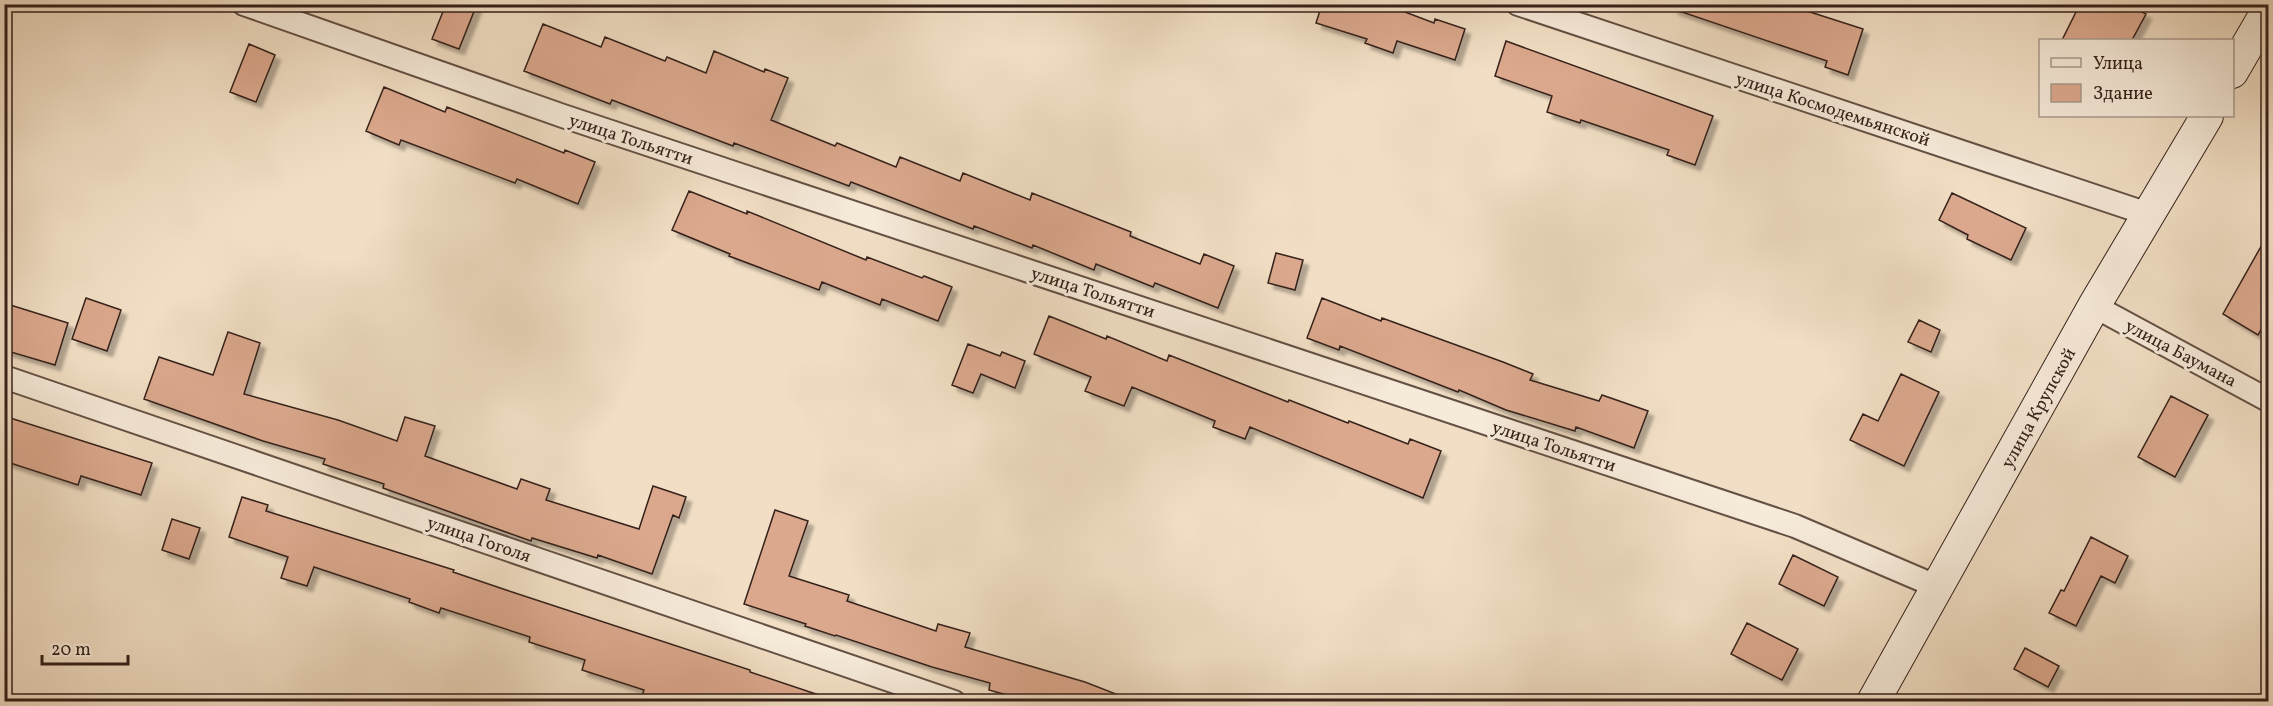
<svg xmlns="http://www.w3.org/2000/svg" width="2273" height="706" font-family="Vollkorn,serif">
  <defs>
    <filter id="shadow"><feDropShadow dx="5.5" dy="5.5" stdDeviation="1.5" flood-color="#0004"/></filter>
  </defs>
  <rect width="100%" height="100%" fill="#f1dec4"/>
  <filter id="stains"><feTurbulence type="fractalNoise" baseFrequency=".00333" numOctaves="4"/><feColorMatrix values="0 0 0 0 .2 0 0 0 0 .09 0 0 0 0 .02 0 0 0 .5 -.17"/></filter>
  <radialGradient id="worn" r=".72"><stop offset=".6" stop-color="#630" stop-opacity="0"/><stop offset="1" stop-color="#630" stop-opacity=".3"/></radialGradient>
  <path fill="#dba88d" stroke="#35211a" stroke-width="1.5" filter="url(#shadow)" d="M 446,4 L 477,4 L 459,49 L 432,39 Z
    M 1322,4 L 1384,4 L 1434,23 L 1435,19 L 1465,29 L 1455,60 L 1397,41 L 1393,53 L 1365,43 L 1367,39 L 1316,23 Z
    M 1673,4 L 1795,4 L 1808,9 L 1807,11 L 1863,29 L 1848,75 L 1825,67 L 1827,61 L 1673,9 Z
    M 2080,4 L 2127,4 L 2146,14 L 2132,40 L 2062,40 Z
    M 543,24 L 601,47 L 605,37 L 665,61 L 667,57 L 706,73 L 714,51 L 764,72 L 765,69 L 788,78 L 771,120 L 835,146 L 837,143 L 896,167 L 900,157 L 960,181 L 963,173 L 1030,200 L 1032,193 L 1131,232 L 1130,236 L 1200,264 L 1204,254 L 1234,266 L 1218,308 L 1155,283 L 1153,287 L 1096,264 L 1094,270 L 1033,245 L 1032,248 L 974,226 L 973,229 L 851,182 L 849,186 L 734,143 L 733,146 L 612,100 L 610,104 L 524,71 Z
    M 1506,41 L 1713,116 L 1695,165 L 1667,155 L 1669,150 L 1581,120 L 1580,123 L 1547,112 L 1552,96 L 1495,76 Z
    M 249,44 L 275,55 L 256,102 L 230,92 Z
    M 384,87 L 445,112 L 447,107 L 564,153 L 565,150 L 595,162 L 578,204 L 517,179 L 515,183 L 401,140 L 399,145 L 366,131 Z
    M 689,191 L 747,214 L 747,211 L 866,260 L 867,257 L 922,278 L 924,276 L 952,287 L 938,321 L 882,299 L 880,305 L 822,282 L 819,290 L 729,256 L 730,254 L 672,230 Z
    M 1952,193 L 2026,228 L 2011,260 L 1967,239 L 1968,235 L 1939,220 Z
    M 2268,234 L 2268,317 L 2258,335 L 2223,314 Z
    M 1276,253 L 1303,260 L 1295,290 L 1268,283 Z
    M 86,298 L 121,310 L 107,351 L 72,339 Z
    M 1322,298 L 1381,321 L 1382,318 L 1503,362 L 1533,374 L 1530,380 L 1599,401 L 1602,395 L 1648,411 L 1634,448 L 1576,427 L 1575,431 L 1506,410 L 1459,390 L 1458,392 L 1340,346 L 1339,350 L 1307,338 Z
    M 4,303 L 68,323 L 55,365 L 4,350 Z
    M 1049,316 L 1106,339 L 1107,336 L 1167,361 L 1169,355 L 1288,402 L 1289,400 L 1348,423 L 1349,421 L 1408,444 L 1410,439 L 1441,451 L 1423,498 L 1250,427 L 1245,439 L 1213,427 L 1215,421 L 1132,387 L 1124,406 L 1085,391 L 1091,377 L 1034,354 Z
    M 1919,320 L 1940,330 L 1931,352 L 1908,342 Z
    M 228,332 L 260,343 L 244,394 L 338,420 L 397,441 L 405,417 L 435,426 L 425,456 L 517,489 L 521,479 L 550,489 L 546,500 L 639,529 L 653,486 L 686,497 L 679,518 L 673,515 L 652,574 L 598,555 L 597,558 L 532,538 L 531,541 L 383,488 L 384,484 L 323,464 L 325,459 L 263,441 L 144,399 L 159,357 L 213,375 Z
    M 968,344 L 1000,356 L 1002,352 L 1025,361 L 1015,388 L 981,374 L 973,393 L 952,385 Z
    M 1901,374 L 1939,392 L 1904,466 L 1850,440 L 1863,414 L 1878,421 Z
    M 2171,396 L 2208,415 L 2175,477 L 2138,457 Z
    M 4,416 L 152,463 L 141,495 L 81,476 L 78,485 L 4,461 Z
    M 242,497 L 268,505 L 266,511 L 454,570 L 453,572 L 512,592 L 750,670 L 750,672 L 825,697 L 824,702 L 640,702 L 644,690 L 582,670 L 585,660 L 529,642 L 530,637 L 441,608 L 439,613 L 409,602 L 410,599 L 314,567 L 307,586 L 281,578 L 288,557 L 229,537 Z
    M 775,510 L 808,521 L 789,576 L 849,595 L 847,601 L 936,631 L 938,624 L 970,633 L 965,647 L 1085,682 L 1126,698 L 1126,702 L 1033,702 L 989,690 L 990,683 L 932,667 L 836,635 L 835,636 L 805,626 L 806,624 L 744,604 Z
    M 172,519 L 200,528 L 189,559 L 162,550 Z
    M 2091,537 L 2128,556 L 2115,583 L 2101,576 L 2076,626 L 2049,613 L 2061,590 L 2064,591 Z
    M 1793,555 L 1838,577 L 1824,606 L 1779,584 Z
    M 1747,623 L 1798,649 L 1782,680 L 1731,654 Z
    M 2025,648 L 2059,666 L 2048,687 L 2014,669 Z"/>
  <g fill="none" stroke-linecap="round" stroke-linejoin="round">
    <g stroke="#645044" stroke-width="26">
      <path id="street" d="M 244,4 L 563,116 L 1795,526 L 1938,587
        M 1518,4 L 2148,214
        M 2094,306 L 2268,400
        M 4,377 L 954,702"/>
    </g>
    <g stroke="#35211a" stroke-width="34">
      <path id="secondary" d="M 2232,72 L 2268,10
        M 1873,702 L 2094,306 L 2207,116"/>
    </g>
    <use href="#street" stroke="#f6ead9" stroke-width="22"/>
    <use href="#secondary" stroke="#f6ead9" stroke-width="32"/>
  </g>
  <g text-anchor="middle" stroke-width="6" stroke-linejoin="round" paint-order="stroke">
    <g font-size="18" fill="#35211a" stroke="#f6ead9">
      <text transform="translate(1833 109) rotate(18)" y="6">улица Космодемьянской</text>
      <text transform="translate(631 139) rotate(18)" y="6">улица Тольятти</text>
      <text transform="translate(1093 292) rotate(18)" y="6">улица Тольятти</text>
      <text transform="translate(2181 353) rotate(28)" y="6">улица Баумана</text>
      <text transform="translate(2038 408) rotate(-61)" y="6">улица Крупской</text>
      <text transform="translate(1554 446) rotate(18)" y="6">улица Тольятти</text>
      <text transform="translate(479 539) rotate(19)" y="6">улица Гоголя</text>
    </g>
  </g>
  <rect width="2273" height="706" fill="none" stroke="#f1dec4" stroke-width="24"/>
  <rect x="6" y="6" width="2261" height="694" fill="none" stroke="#35211a" stroke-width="3"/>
  <rect x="12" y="12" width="2249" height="682" fill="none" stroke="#35211a" stroke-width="1.5"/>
  <rect x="2039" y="39" width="195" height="78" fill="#f6ead9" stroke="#a99a8d" stroke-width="1.5"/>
  <rect x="2051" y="58" width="30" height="9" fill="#f6ead9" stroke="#a99a8d" stroke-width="1.5"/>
  <text x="2093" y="69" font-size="18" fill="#35211a">Улица</text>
  <rect x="2051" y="84" width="30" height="18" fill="#dba88d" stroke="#a99a8d" stroke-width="1.5"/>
  <text x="2093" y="99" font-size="18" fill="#35211a">Здание</text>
  <path d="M42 655v9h86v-9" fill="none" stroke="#35211a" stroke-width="3"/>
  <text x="51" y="655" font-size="18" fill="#35211a" stroke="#f6ead9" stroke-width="4.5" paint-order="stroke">20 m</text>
  <rect width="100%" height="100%" filter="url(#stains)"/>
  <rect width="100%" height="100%" fill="url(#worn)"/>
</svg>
